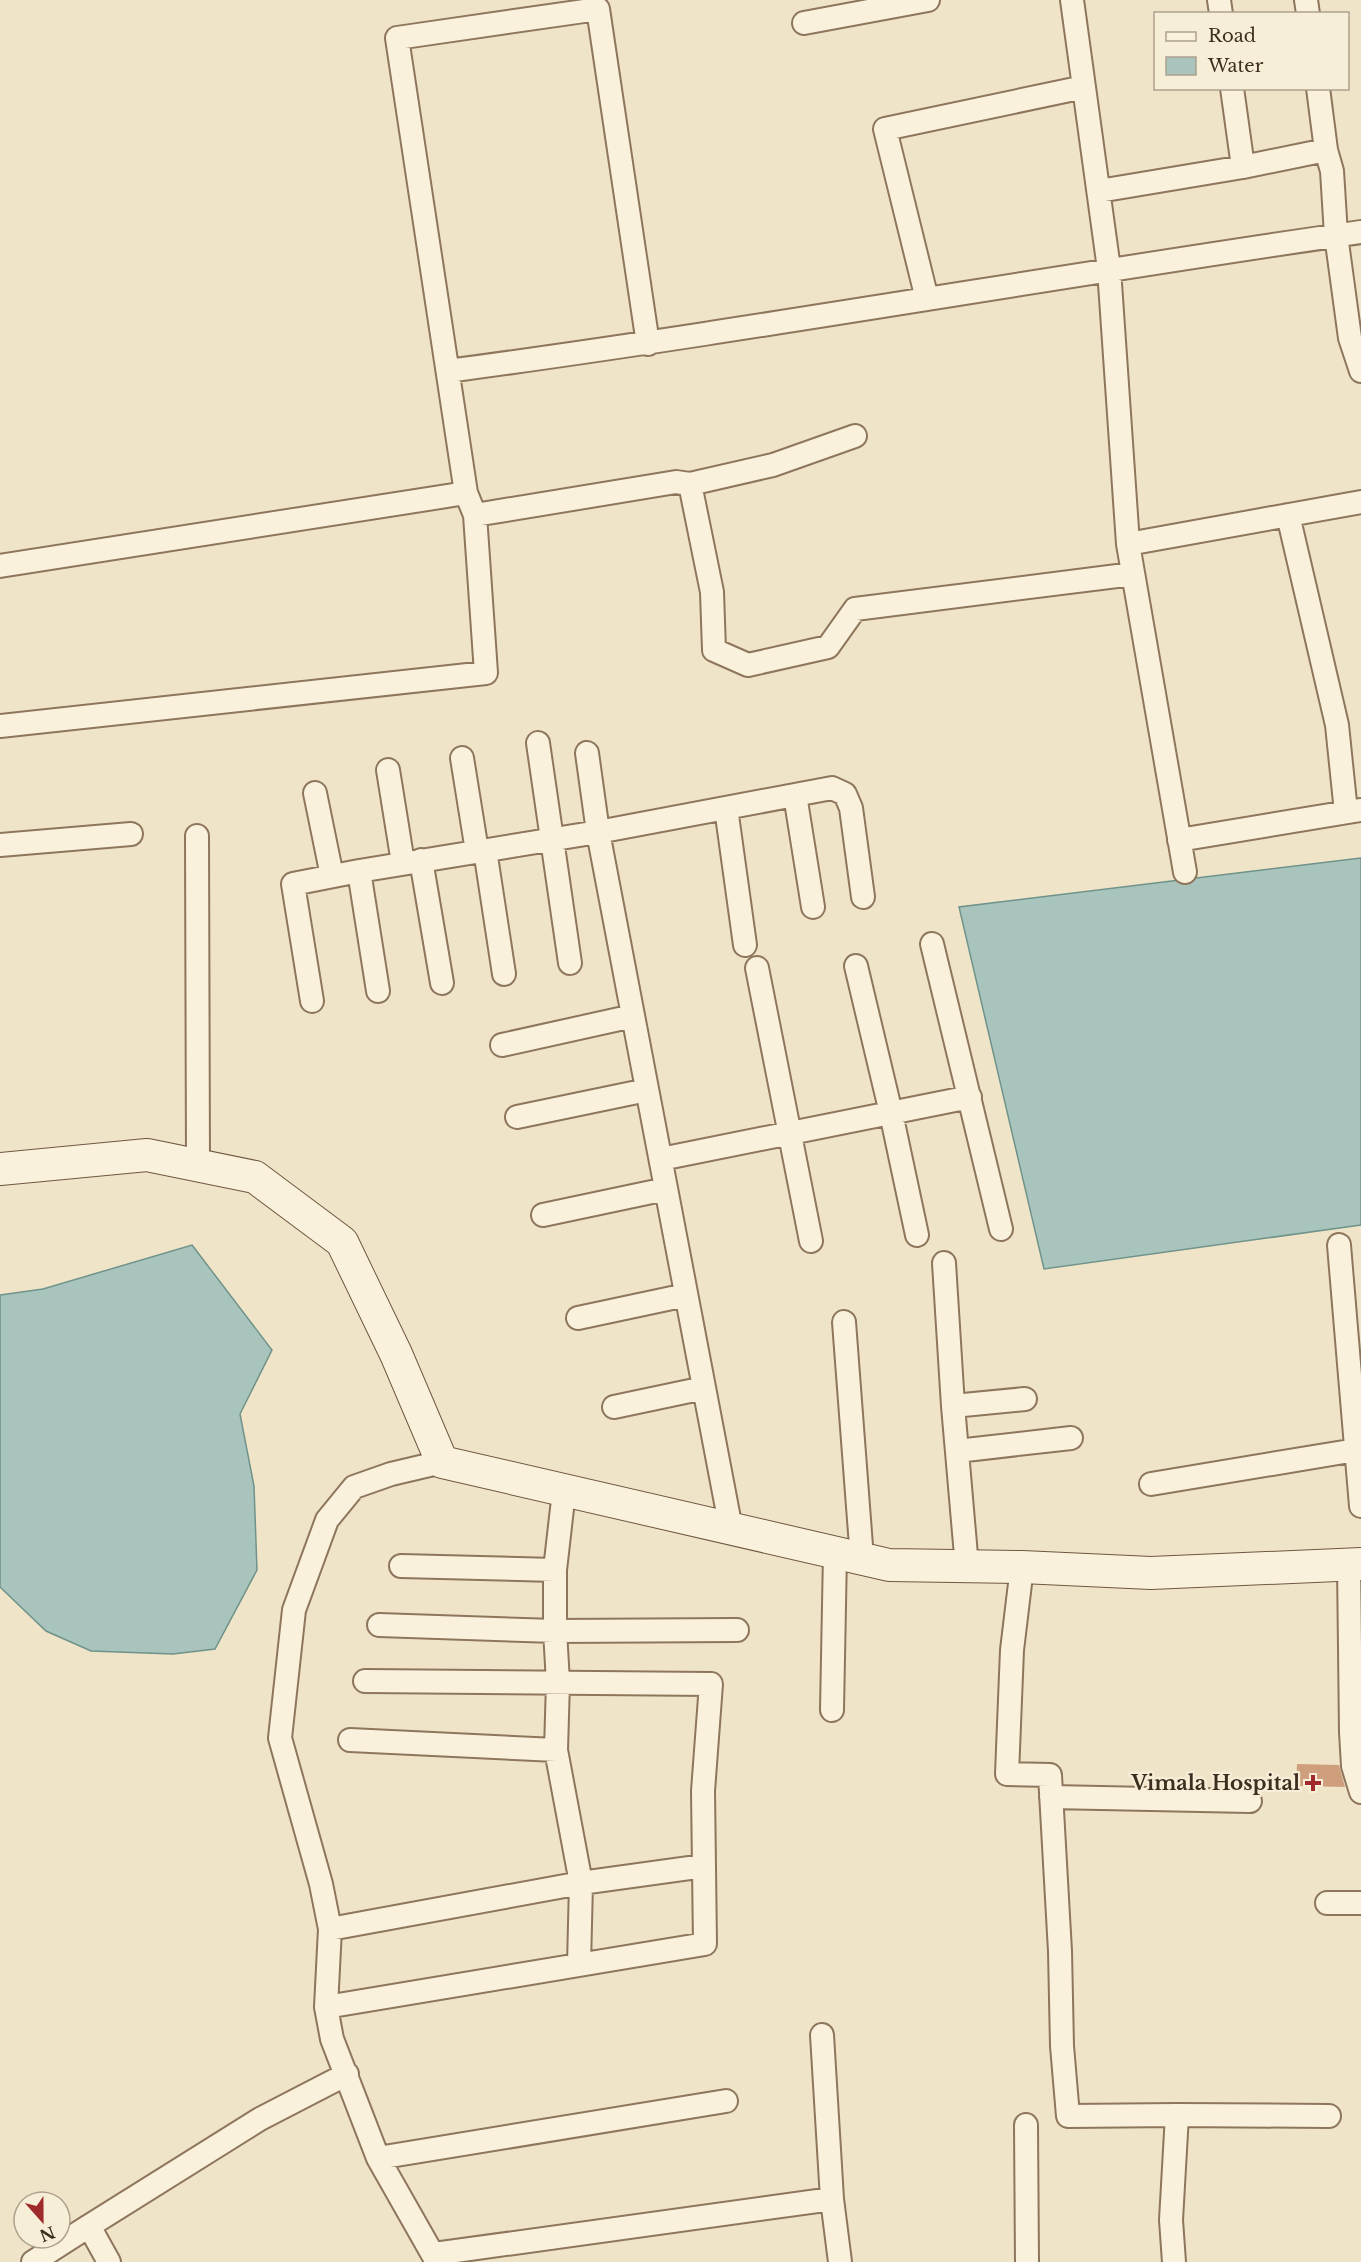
<svg xmlns="http://www.w3.org/2000/svg" width="1361" height="2262" font-family="'Libre Baskerville',serif">
  <rect width="100%" height="100%" fill="#f0e4c8"/>
  <path fill="#a9c4bc" stroke="#6f938a" stroke-width="1.5" d="M 1361,858 L 1361,1225 L 1044,1269 L 959,907 Z
    M 192,1245 L 272,1350 L 240,1414 L 254,1486 L 257,1570 L 215,1649 L 173,1654 L 91,1651 L 46,1631 L 0,1587 L 0,1295 L 43,1289 Z"/>
  <path fill="#cf9f7d" d="M 1297,1764 L 1339,1765 L 1345,1787 L 1296,1786 Z"/>
  <g fill="none" stroke-linecap="round" stroke-linejoin="round">
    <g stroke="#8d765c" stroke-width="26">
      <path id="street" d="M 1072,0 L 1109,269 L 1128,544 L 1185,872
        M 1219,0 L 1221,14
        M 1306,0 L 1308,14
        M 804,23 L 928,0
        M 1232,88 L 1243,167
        M 1318,88 L 1326,150 L 1332,171 L 1336,235 L 1350,338 L 1361,371
        M 1099,191 L 1243,167 L 1326,150
        M 927,299 L 885,129 L 1084,87
        M 448,371 C 753,330 1056,276 1361,232
        M 690,484 L 712,592 L 714,650 L 748,665 L 828,647 L 855,609 L 1133,574
        M 475,515 L 676,482 L 690,484 L 773,465 L 855,436
        M 1288,515 L 1337,725 L 1346,812
        M 1128,544 L 1361,502
        M 0,566 L 466,493 L 397,38 L 598,9 L 648,344
        M 0,726 L 486,673 L 475,515 L 466,493
        M 538,743 L 570,963
        M 587,753 L 598,832 L 731,1529
        M 462,758 L 477,851
        M 388,770 L 403,863
        M 315,793 L 332,876
        M 795,795 L 813,907
        M 726,808 L 745,945
        M 197,836 L 198,1165
        M 1179,840 L 1360,810
        M 0,845 L 131,834
        M 485,850 L 504,974
        M 421,860 L 442,983
        M 359,871 L 378,991
        M 932,944 L 1001,1229
        M 856,966 L 891,1113 L 917,1235
        M 757,968 L 811,1241
        M 312,1001 L 293,884 L 359,871 L 598,832 L 832,788 L 845,794 L 851,808 L 863,897
        M 502,1045 L 633,1016
        M 517,1117 L 647,1090
        M 661,1159 L 970,1097
        M 543,1215 L 666,1189
        M 1339,1245 L 1361,1506
        M 944,1263 L 953,1406 L 967,1567
        M 578,1318 L 686,1295
        M 844,1322 L 862,1559
        M 953,1406 L 1025,1399
        M 614,1407 L 704,1388
        M 957,1451 L 1071,1438
        M 1151,1484 L 1356,1450
        M 1349,1565 L 1351,1732 L 1353,1766 L 1361,1792
        M 401,1566 L 555,1570
        M 1022,1567 L 1012,1650 L 1007,1774 L 1050,1775 L 1060,1951 L 1062,2046 L 1068,2116 L 1177,2115
        M 379,1625 L 555,1631 L 737,1630
        M 832,1710 L 835,1553
        M 350,1740 L 556,1750 L 558,1682 L 555,1631 L 555,1570 L 564,1491
        M 556,1750 L 581,1883 L 579,1965
        M 1051,1797 L 1250,1801
        M 1327,1903 L 1361,1903
        M 330,1929 L 581,1883 L 704,1866
        M 326,2007 L 705,1944 L 703,1791 L 711,1684 L 365,1681
        M 822,2035 L 832,2199 L 840,2262
        M 1026,2125 L 1027,2262
        M 378,2158 L 726,2101
        M 434,2254 L 832,2199
        M 33,2262 L 89,2226
        M 109,2262 L 89,2226 L 260,2119 L 347,2074
        M 437,2262 L 378,2158 L 332,2039 L 326,2007 L 330,1929 L 321,1884 L 280,1738 L 294,1610 L 327,1520 L 354,1487 L 391,1474 L 442,1462
        M 1174,2262 L 1171,2220 L 1177,2115 L 1329,2116"/>
    </g>
    <g stroke="#6f573f" stroke-width="34">
      <path id="secondary" d="M 0,1169 L 147,1155 L 255,1177 L 342,1242 L 396,1354 L 442,1462 L 889,1565 L 1022,1567 L 1151,1573 L 1361,1564"/>
    </g>
    <use href="#street" stroke="#faf1dc" stroke-width="22"/>
    <use href="#secondary" stroke="#faf1dc" stroke-width="32"/>
  </g>
  <path fill="#9e2a2b" stroke="#f7eed8" stroke-width="2" d="M1310 1774h6v6h6v6h-6v6h-6v-6h-6v-6h6z"/>
  <g text-anchor="middle" stroke-width="4.5" stroke-linejoin="round" paint-order="stroke">
    <g font-size="20" font-weight="bold" fill="#3d2e20" stroke="#f7eed8" text-anchor="end">
      <text x="1300" y="1790">Vimala Hospital</text>
    </g>
  </g>
  <rect x="1154" y="12" width="195" height="78" fill="#f7eed8" stroke="#ada18e" stroke-width="1.5"/>
  <rect x="1166" y="32" width="30" height="9" fill="#faf1dc" stroke="#ada18e" stroke-width="1.5"/>
  <text x="1208" y="42" font-size="18" fill="#3d2e20">Road</text>
  <rect x="1166" y="57" width="30" height="18" fill="#a9c4bc" stroke="#ada18e" stroke-width="1.5"/>
  <text x="1208" y="72" font-size="18" fill="#3d2e20">Water</text>
  <g transform="translate(42 2220) rotate(159)"><circle r="28" fill="#f7eed8" stroke="#ada18e" stroke-width="1.5"/>
  <path d="M0-4.5L10 22L0 15L-10 22Z" fill="#9e2a2b"/>
  <text y="-9" font-size="16" font-weight="bold" text-anchor="middle" fill="#3d2e20">N</text>
  </g>
</svg>
